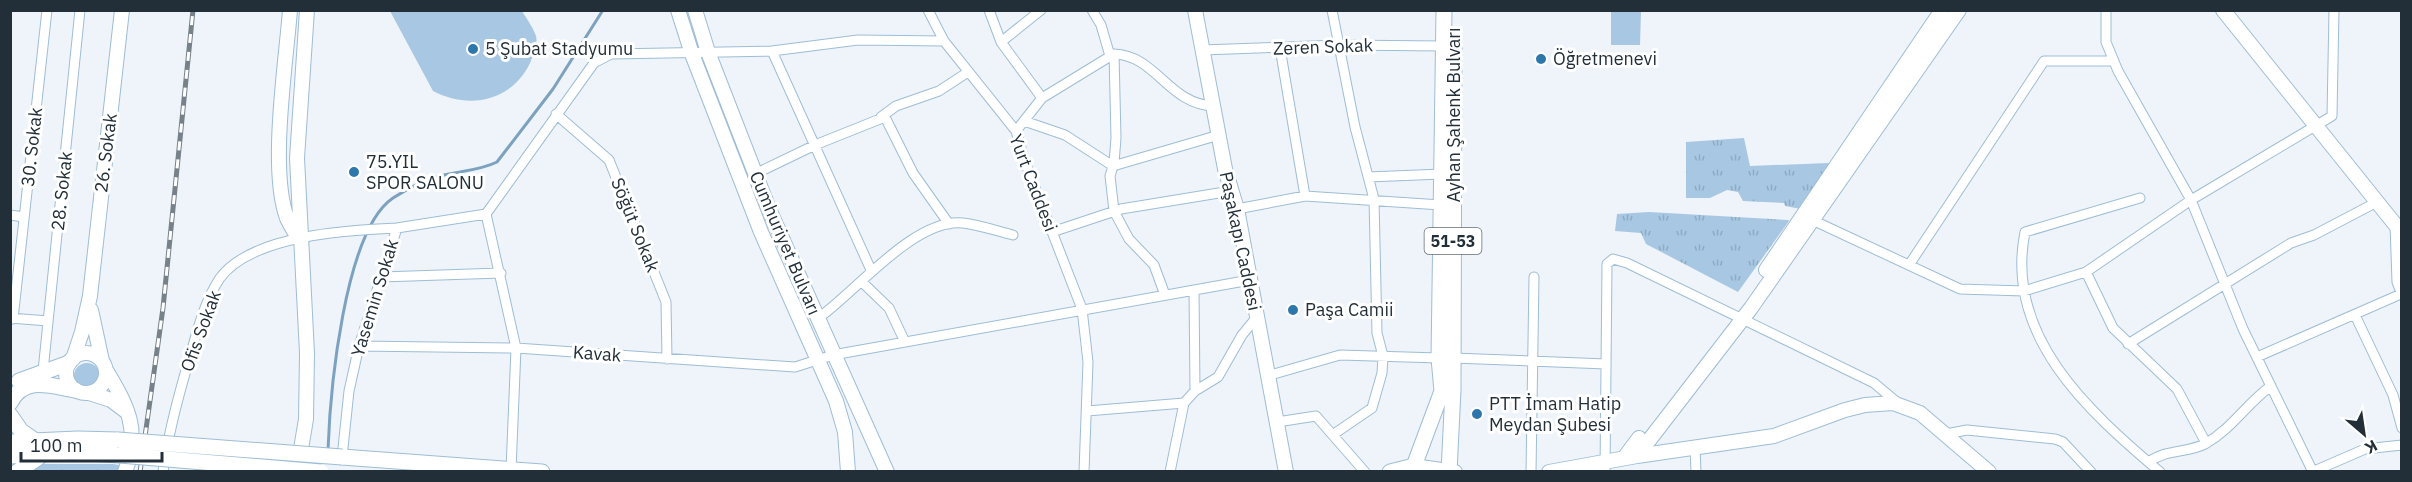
<svg xmlns="http://www.w3.org/2000/svg" width="2412" height="482" font-family="'IBM Plex Sans',sans-serif">
  <defs>
    <pattern id="park-tufts" width="24" height="20" patternUnits="userSpaceOnUse" patternTransform="scale(1.5)"><rect width="24" height="20" fill="#a7c7e3"/><path d="M3 7l-1-3M5 7V3M7 7l1-3M15 17l-1-3M17 17v-4M19 17l1-3" fill="none" stroke="#8fabc4"/></pattern>
  </defs>
  <rect width="100%" height="100%" fill="#eef4f9"/>
  <path fill="#a7c7e3" d="M 390,11 L 522,11 C 526,18 533,27 536,36 C 538,44 533,56 530,63 C 512,101 469,110 433,91 Z
    M 1611,11 L 1641,11 L 1640,45 L 1611,45 Z
    M74 376a13 13 0 1 1 26 0a13 13 0 1 1-26 0Z"/>
  <path fill="url(#park-tufts)" d="M 1744,138 L 1750,166 L 1829,163 L 1832,166 L 1801,209 L 1785,206 L 1784,203 L 1743,201 L 1738,192 L 1727,190 L 1710,198 L 1686,198 L 1686,142 Z
    M 1649,212 L 1788,220 L 1789,221 L 1738,292 L 1646,244 L 1641,233 L 1615,231 L 1617,214 Z
    M 31,464 L 113,464 L 119,465 L 121,471 L 21,472 Z"/>
  <g fill="none" stroke-linecap="round" stroke-linejoin="round">
    <path stroke="#7da2c0" stroke-width="3" d="M 328,450 C 330,393 344,231 393,198 C 407,189 423,181 439,176 C 458,171 479,171 497,162 L 553,89 L 603,10"/>
    <g stroke="#9ebdd6" stroke-width="11">
      <path id="street" d="M 928,10 L 944,41
        M 989,10 L 1001,42 L 1042,98
        M 1092,10 L 1101,25 L 1110,56
        M 1332,10 L 1355,127 L 1374,199 L 1377,333 L 1383,356 L 1382,373 L 1372,408 L 1334,434
        M 2106,10 L 2106,42 L 2118,71 L 2191,200 L 2243,329 L 2313,472
        M 1001,42 L 1041,10
        M 1280,48 L 1305,196
        M 1202,50 L 1339,45 L 1443,46
        M 772,51 L 871,270
        M 1114,54 L 1116,138 L 1114,163 L 1110,176 L 1114,211 L 1129,239 L 1154,265 L 1165,295
        M 556,114 L 609,160 L 666,302 L 667,359
        M 881,117 L 896,106 L 939,91 L 968,72
        M 1024,121 L 1065,135 L 1113,166 L 1219,135
        M 1016,131 L 1042,98 L 1114,54 C 1156,55 1169,105 1214,106
        M 755,174 L 815,145 L 885,117 L 913,173 L 949,224
        M 1368,177 L 1442,174
        M 2140,198 L 2025,232 C 2004,336 2088,411 2160,472
        M 1237,209 L 1305,196 L 1441,205
        M 486,214 L 594,63 L 611,54 L 772,51 L 858,40 L 944,41 L 1016,131 L 1025,162 L 1082,309 L 1088,362 L 1084,472
        M 486,214 L 516,348 L 511,470
        M 10,215 L 24,217
        M 1808,218 L 1960,289 L 2024,291 L 2086,272 L 2191,200 L 2332,116 L 2334,10
        M 2395,224 L 2397,282 L 2402,295
        M 1052,232 L 1121,209 L 1231,191
        M 1909,265 L 2044,61 L 2114,61
        M 2086,272 L 2113,328 L 2177,389 L 2206,443
        M 381,277 L 501,273
        M 862,282 L 889,308 L 905,342
        M 1194,290 L 1195,391
        M 2355,315 L 2393,395 L 2402,428
        M 10,318 L 48,321
        M 13,319 L 47,10
        M 817,319 C 856,292 914,218 963,223 C 980,225 997,231 1013,235
        M 2128,344 L 2291,243 L 2314,235 L 2377,202
        M 359,346 L 516,348 L 795,367 L 833,355 L 1250,280
        M 2257,357 L 2401,294
        M 1453,358 L 1606,364
        M 43,371 L 80,10
        M 1267,376 L 1340,355 L 1439,358
        M 1087,411 L 1184,403
        M 1277,422 L 1316,416 L 1365,472
        M 1946,434 L 1967,430 L 2055,439 L 2063,442 L 2091,472
        M 1695,448 L 1696,472
        M 342,457 L 349,391 L 359,346 L 397,228 L 486,214
        M 2149,462 C 2166,449 2187,453 2205,444 C 2232,429 2247,403 2271,386
        M 163,472 C 168,433 178,397 189,360 C 197,332 204,302 220,278 C 252,235 348,230 397,228
        M 1170,472 L 1184,403 L 1195,391 L 1218,377 L 1242,335 L 1256,318
        M 1531,472 L 1534,277
        M 1605,472 L 1607,264 L 1613,259 L 1627,263 L 1874,383 L 1899,404
        M 2312,472 L 2365,449 L 2402,445"/>
    </g>
    <g stroke="#9ebdd6" stroke-width="16">
      <path id="secondary" d="M 290,10 C 286,63 269,170 287,218 C 290,225 295,232 298,238
        M 678,10 L 692,54 L 761,232 L 836,401 L 845,432 L 848,472
        M 695,10 L 708,52 L 769,209 L 887,472
        M 1195,10 L 1225,169 L 1237,209 L 1286,472
        M 2223,10 L 2402,233
        M 1766,270 L 1942,10
        M 91,310 L 102,361
        M66 373a20 20 0 1 1 40 0a20 20 0 1 1-40 0Z
        M 73,359 L 82,332 L 90,296 L 122,10
        M 106,370 C 127,405 141,430 125,472
        M 89,393 L 111,400 L 127,412
        M 300,455 L 306,419 L 307,353 L 297,158 L 307,10
        M 1637,456 L 1751,308 L 1959,10
        M 1624,458 L 1639,438
        M 1416,472 L 1414,466 L 1455,472
        M 1549,472 L 1637,456 L 1774,436 L 1845,410 L 1865,405 L 1893,403 L 1920,413 L 1989,472"/>
    </g>
    <g stroke="#9ebdd6" stroke-width="17">
      <path id="primary" d="M 19,381 L 69,363
        M 10,403 C 24,375 51,386 75,390
        M 10,415 L 21,431 L 34,440
        M 10,442 L 78,439 L 118,440
        M 10,456 L 72,452 L 120,455
        M 342,457 L 542,472
        M 17,472 L 39,457
        M 1390,472 L 1414,466 L 1442,391 L 1439,358 L 1444,10
        M 1449,472 L 1453,390 L 1454,40"/>
    </g>
    <use href="#street" stroke="#fff" stroke-width="9"/>
    <use href="#secondary" stroke="#fff" stroke-width="14"/>
    <use href="#primary" stroke="#fff" stroke-width="15"/>
    <g stroke="#778189" stroke-width="5">
      <path id="rail" d="M 140,472 L 163,308 L 193,10"/>
    </g>
    <use href="#rail" stroke="#fff" stroke-width="3" stroke-dasharray="9" stroke-linecap="butt"/>
    <g stroke="#9ebdd6" stroke-width="17" stroke-linecap="butt">
      <path id="primary-bridge" d="M 118,440 L 342,457
        M 120,455 L 321,472"/>
    </g>
    <use href="#primary-bridge" stroke="#fff" stroke-width="15"/>
  </g>
  <g fill="#2e77ab" stroke="#fff" stroke-width="2">
    <circle cx="473" cy="49" r="6"/>
    <circle cx="1541" cy="59" r="6"/>
    <circle cx="354" cy="172" r="6"/>
    <circle cx="1293" cy="310" r="6"/>
    <circle cx="1477" cy="414" r="6"/>
  </g>
  <g text-anchor="middle" stroke-width="6" stroke-linejoin="round" paint-order="stroke">
    <rect fill="#fff" stroke="#646d74" stroke-width="1.5" x="1424.5" y="228" width="57" height="26" rx="4.5"/>
    <g font-size="16" font-weight="bold" fill="#222f39">
      <text x="1453" y="247">51-53</text>
    </g>
    <g font-size="18" fill="#222f39" stroke="#fff">
      <text transform="translate(1323 47) rotate(-2)" y="6">Zeren Sokak</text>
      <text transform="translate(1454 115) rotate(-90)" y="6">Ayhan Şahenk Bulvarı</text>
      <text transform="translate(32 147) rotate(-84)" y="6">30. Sokak</text>
      <text transform="translate(106 153) rotate(-83)" y="6">26. Sokak</text>
      <text transform="translate(1033 183) rotate(69)" y="6">Yurt Caddesi</text>
      <text transform="translate(62 191) rotate(-84)" y="6">28. Sokak</text>
      <text transform="translate(635 225) rotate(68)" y="6">Söğüt Sokak</text>
      <text transform="translate(1240 241) rotate(78)" y="6">Paşakapı Caddesi</text>
      <text transform="translate(785 243) rotate(67)" y="6">Cumhuriyet Bulvarı</text>
      <text transform="translate(375 298) rotate(-73)" y="6">Yasemin Sokak</text>
      <text transform="translate(201 331) rotate(-70)" y="6">Ofis Sokak</text>
      <text transform="translate(597 354) rotate(4)" y="6">Kavak</text>
    </g>
    <g font-size="18" fill="#222f39" stroke="#fff" text-anchor="start">
      <text x="485" y="55">5 Şubat Stadyumu</text>
      <text x="1553" y="65">Öğretmenevi</text>
      <text x="366" y="168">75.YIL<tspan x="366" dy="21">SPOR SALONU</tspan></text>
      <text x="1305" y="316">Paşa Camii</text>
      <text x="1489" y="410">PTT İmam Hatip<tspan x="1489" dy="21">Meydan Şubesi</tspan></text>
    </g>
  </g>
  <rect width="2412" height="482" fill="none" stroke="#222f39" stroke-width="24"/>
  <g transform="translate(2364 434) rotate(151)" stroke="#ffffff" stroke-width="4.5" paint-order="stroke">
  <path d="M0-4.5L10 22L0 15L-10 22Z" fill="#222f39"/>
  <text y="-9" font-size="16" font-weight="bold" text-anchor="middle" fill="#222f39">K</text>
  </g>
  <path d="M21 452v9h141v-9" fill="none" stroke="#222f39" stroke-width="3"/>
  <text x="30" y="452" font-size="18" fill="#222f39" stroke="#ffffff" stroke-width="4.5" paint-order="stroke">100 m</text>
</svg>
